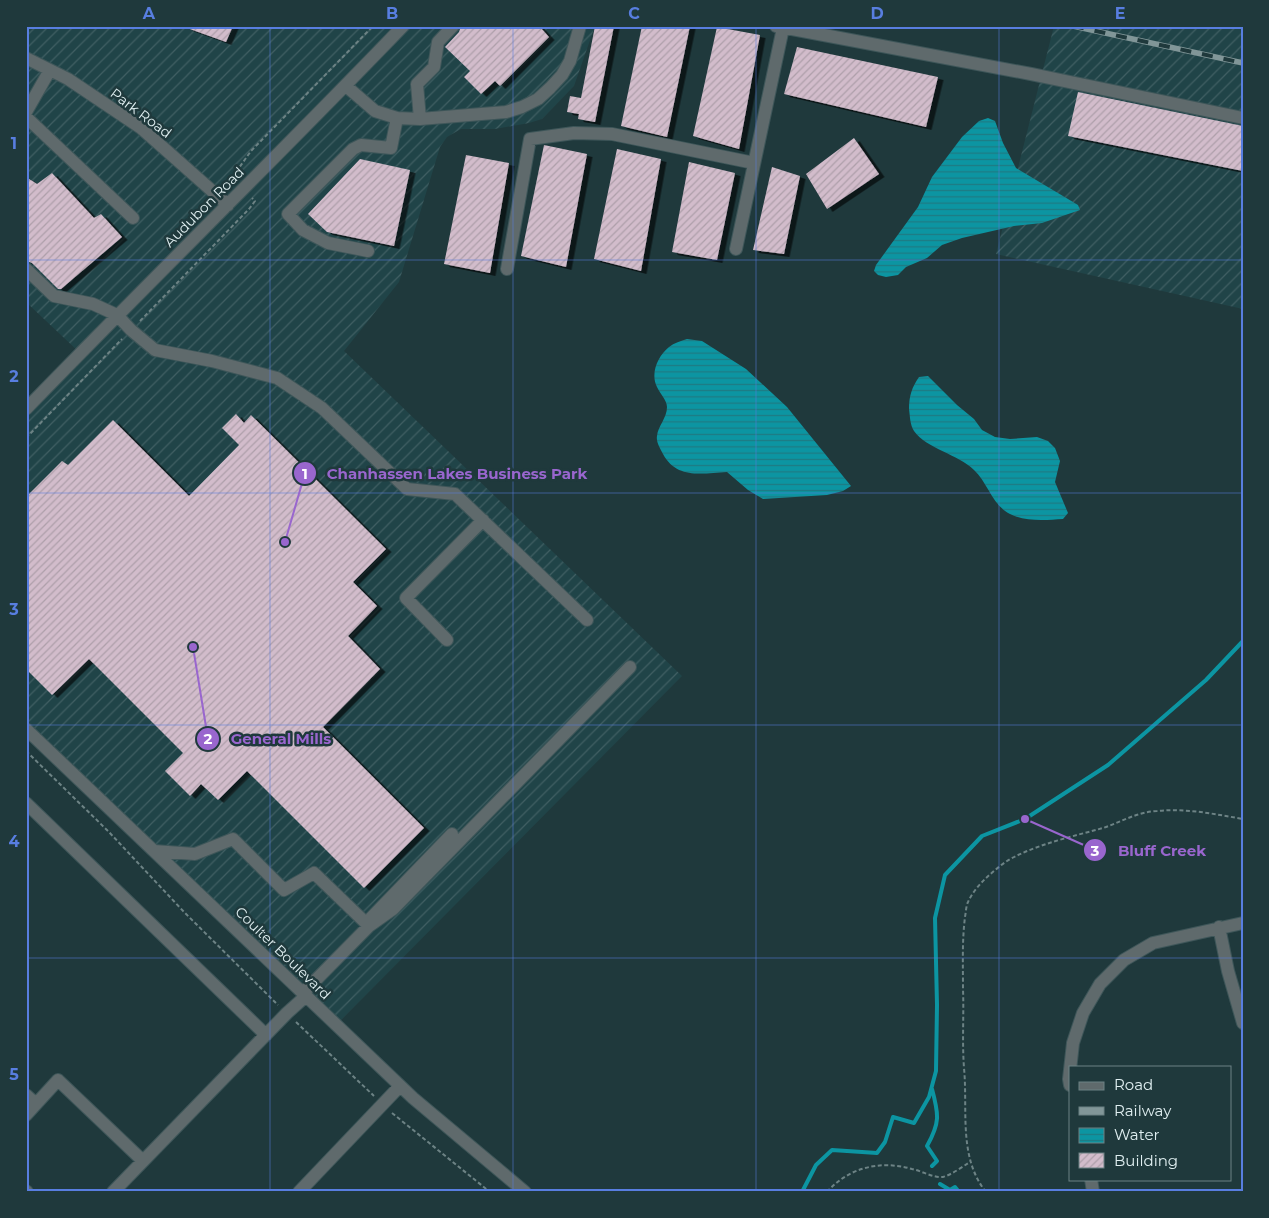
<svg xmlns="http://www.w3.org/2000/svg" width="1269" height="1218" font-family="Montserrat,sans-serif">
  <defs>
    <pattern id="industrial-furrows" width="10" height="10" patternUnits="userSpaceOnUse" patternTransform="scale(1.25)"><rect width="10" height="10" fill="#204448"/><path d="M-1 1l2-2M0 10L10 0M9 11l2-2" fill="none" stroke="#405f63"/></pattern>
    <pattern id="water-rules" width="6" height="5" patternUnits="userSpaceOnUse" patternTransform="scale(1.25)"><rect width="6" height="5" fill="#0c95a2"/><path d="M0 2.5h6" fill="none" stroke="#1f7a82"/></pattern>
    <pattern id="building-hatch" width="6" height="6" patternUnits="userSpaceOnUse" patternTransform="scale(1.25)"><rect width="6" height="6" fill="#d2bccb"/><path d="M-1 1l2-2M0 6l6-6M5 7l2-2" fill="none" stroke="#ae9faa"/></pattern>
    <filter id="shadow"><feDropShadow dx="5.5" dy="3" stdDeviation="0" flood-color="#0009"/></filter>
  </defs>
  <rect width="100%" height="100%" fill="#1f393c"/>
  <path fill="url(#industrial-furrows)" d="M 26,26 L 595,26 L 574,86 L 542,119 L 529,123 L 495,129 L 461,129 L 447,137 L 440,147 L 399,282 L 344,351 L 682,676 L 336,1025 L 26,728 L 26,409 L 80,353 L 26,302 Z
    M 1054,26 L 1243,26 L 1243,309 L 996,254 Z"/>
  <path fill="url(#water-rules)" d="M 988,118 L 995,121 L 1003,143 L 1016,168 L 1078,205 L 1080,210 L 1042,223 L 1014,226 L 962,238 L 942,245 L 927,258 L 906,267 L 898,275 L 886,277 L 878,275 L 874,271 L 876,265 L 918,207 L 932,177 L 962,137 L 979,121 Z
    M 687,339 L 702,341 L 746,369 L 787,407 L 851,486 L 843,491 L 827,495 L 763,499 L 748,490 L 727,472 C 703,473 677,480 663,454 C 660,448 656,442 657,436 C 658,426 667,418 667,407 C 667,400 660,394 657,387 C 650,373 658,356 669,347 C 674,343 681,341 687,339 Z
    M 928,376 L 957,405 L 974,419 L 982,430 L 995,437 L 1010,439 L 1037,437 L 1048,441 L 1055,448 L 1060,461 L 1055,482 L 1068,513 L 1063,519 C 1046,520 1026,522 1010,514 C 992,505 988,483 974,470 C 958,454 927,449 914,431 C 910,425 910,416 909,409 C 909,396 912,387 919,377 Z"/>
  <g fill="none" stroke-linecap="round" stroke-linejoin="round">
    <path stroke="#0c95a2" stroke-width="4" d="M 932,1166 L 937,1161 L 927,1146 C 940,1123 939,1115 932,1089
      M 940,1184 L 950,1190 L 955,1187 L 959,1192
      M 802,1192 L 816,1165 L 832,1150 L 877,1153 L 885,1142 L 893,1117 L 914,1123 L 929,1097 L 936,1071 L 937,1005 L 935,918 L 945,875 L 982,836 L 1025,819 L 1108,765 L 1206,680 L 1243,641"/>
  </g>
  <path fill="url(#building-hatch)" filter="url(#shadow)" d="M 187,26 L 233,26 L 226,42 L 187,28 Z
    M 461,26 L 539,26 L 549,37 L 500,86 L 495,81 L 481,94 L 464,77 L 470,71 L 445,47 L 459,32 Z
    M 595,26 L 614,26 L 595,122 L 578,119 L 579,114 L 567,112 L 570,96 L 581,98 Z
    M 642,26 L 690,26 L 667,137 L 621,126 Z
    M 717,27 L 760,35 L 739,149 L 693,136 Z
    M 797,47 L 938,77 L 926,127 L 784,94 Z
    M 1078,92 L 1243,126 L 1243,171 L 1068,136 Z
    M 854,138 L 879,174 L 827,209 L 806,174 Z
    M 544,145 L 587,154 L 566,267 L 521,256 Z
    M 617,149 L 661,159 L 641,271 L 594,259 Z
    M 466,155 L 509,163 L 490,273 L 444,264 Z
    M 360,159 L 410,170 L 394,246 L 327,232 L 308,214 Z
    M 689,162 L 735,173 L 717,260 L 672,252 Z
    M 772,167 L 800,176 L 784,254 L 753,250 Z
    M 52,173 L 94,218 L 101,214 L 122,237 L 61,289 L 58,289 L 32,263 L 26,261 L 26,177 L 37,184 Z
    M 236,414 L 244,423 L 251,415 L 386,549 L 353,582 L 377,606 L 348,636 L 380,669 L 323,727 L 424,828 L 364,888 L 247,771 L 218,800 L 201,784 L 190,796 L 165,771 L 183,753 L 89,659 L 52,695 L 26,669 L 26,497 L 62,461 L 68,465 L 113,420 L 189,496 L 239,445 L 222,428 Z"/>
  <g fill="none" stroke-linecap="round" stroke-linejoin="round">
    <g stroke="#3e5659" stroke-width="14">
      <path id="minor" d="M 776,26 L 1031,74 L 1243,118
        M 26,58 L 68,79 L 141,128 L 228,205
        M 346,86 L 375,111 L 397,118 L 420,119 L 506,112 L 522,107 L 538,99 L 550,88 L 562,75 L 570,61 L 580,26
        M 26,112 L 50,70
        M 26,117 L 133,218
        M 420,119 L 417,84 L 434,67 L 438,42 L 453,26
        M 736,249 L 783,28
        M 368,251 L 328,243 L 303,230 L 288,214 L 353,149 L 361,145 L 391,148 L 397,118
        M 26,269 L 54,296 L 93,304 L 117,315 L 131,330 L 155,350 L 212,361 L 277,378 L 322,408 L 407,489 L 455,494 L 587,620
        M 507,269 L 530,139 L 574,133 L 612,134 L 754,163
        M 26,409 C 151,280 279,155 403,26
        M 447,640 L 406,598 L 483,520
        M 26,729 L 413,1098 L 525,1192
        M 26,803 L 266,1035
        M 154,851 L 195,854 L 233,839 L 284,890 L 314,873 L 369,926 L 303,993
        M 371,918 L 452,834
        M 369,926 L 393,909 L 630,667
        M 1219,927 L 1228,971 L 1243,1023
        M 1070,1085 L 1069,1079 L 1073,1043 L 1083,1013 L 1100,984 L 1124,960 L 1153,943 L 1243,923
        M 26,1095 L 36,1104
        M 26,1115 L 58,1080 L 142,1160
        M 1091,1179 L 1093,1192
        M 26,1191 L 27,1192
        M 113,1192 L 287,1013 L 306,996
        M 299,1192 L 400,1086"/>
    </g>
    <path stroke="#6d8385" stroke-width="2" stroke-dasharray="4 2.5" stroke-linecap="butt" d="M 234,182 L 231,179 L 251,151 L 373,26
      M 140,321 L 249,209 L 255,201 L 252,198
      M 26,438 L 122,339
      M 26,751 L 108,831 L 185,913 L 278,1005
      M 296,1022 L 374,1096
      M 392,1113 L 490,1192
      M 827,1192 C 849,1167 881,1160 912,1169 C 922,1171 933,1178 943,1177 C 951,1175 962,1167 970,1162
      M 986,1192 C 958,1157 968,1110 964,1068 C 962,1041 964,1015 963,989 C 963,964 962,941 965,917 C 966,912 966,906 968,902 C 972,893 979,885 986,878 C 995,870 1005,861 1016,856 C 1043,843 1074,836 1103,828 C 1121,822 1137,812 1157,811 C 1186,808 1214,814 1243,819"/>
    <use href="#minor" stroke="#5f6a6c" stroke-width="12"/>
    <g stroke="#819698" stroke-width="5.5">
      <path id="rail" d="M 1073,26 L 1243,63"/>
    </g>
    <use href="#rail" stroke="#1f393c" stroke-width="4" stroke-dasharray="11" stroke-linecap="butt"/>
  </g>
  <path fill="none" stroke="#587ee0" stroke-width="1" stroke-opacity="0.55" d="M 270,26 L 270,1192M 513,26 L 513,1192M 756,26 L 756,1192M 999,26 L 999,1192M 26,260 L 1243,260M 26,493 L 1243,493M 26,725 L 1243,725M 26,958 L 1243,958"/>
  <g text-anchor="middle" stroke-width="5" stroke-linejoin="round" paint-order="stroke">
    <g font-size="14" fill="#e0eff1" stroke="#1f393c">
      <text transform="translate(141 113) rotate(37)" y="5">Park Road</text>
      <text transform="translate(204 207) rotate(-45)" y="5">Audubon Road</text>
      <text transform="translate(283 953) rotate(44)" y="5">Coulter Boulevard</text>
    </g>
  </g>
  <path fill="none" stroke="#9966ce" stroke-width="2" d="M285 542L305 473M193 647L208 739M1025 819L1095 850"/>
  <g fill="#9966ce" stroke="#1f393c" stroke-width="2">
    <circle cx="285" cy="542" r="5"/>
    <circle cx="193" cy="647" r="5"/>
    <circle cx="1025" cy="819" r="5"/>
    <circle cx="305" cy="473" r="12"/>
    <circle cx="208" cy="739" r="12"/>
    <circle cx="1095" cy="850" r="12"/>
  </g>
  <g font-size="15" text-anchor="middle" font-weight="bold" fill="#fff">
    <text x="305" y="479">1</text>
    <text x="208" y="744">2</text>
    <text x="1095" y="856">3</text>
  </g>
  <g font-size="15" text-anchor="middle" font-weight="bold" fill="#9966ce" stroke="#1f393c" stroke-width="5" stroke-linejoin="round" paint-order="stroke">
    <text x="457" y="479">Chanhassen Lakes Business Park</text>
    <text x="281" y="744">General Mills</text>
    <text x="1162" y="856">Bluff Creek</text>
  </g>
  <rect width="1269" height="1218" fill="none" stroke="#1f393c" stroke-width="55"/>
  <rect x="1069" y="1066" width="162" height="115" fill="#1f393c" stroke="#6c8284"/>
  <rect x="1079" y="1082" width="25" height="8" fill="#5f6a6c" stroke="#6c8284"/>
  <text x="1114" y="1090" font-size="15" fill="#e0eff1">Road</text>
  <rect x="1079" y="1107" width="25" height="8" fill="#819698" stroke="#6c8284"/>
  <text x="1114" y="1116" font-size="15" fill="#e0eff1">Railway</text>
  <rect x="1079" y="1128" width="25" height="15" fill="url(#water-rules)" stroke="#6c8284"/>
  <text x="1114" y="1140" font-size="15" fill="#e0eff1">Water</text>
  <rect x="1079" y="1153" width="25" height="15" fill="url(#building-hatch)" stroke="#6c8284"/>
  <text x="1114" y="1166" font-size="15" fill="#e0eff1">Building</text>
  <rect x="28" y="28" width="1214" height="1162" fill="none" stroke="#587ee0" stroke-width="2"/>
  <g font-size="16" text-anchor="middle" font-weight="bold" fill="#587ee0">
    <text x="149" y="19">A</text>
    <text x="392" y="19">B</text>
    <text x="634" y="19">C</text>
    <text x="877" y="19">D</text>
    <text x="1120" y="19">E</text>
    <text x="14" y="149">1</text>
    <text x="14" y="382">2</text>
    <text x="14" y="615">3</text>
    <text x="14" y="847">4</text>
    <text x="14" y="1080">5</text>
  </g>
</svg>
